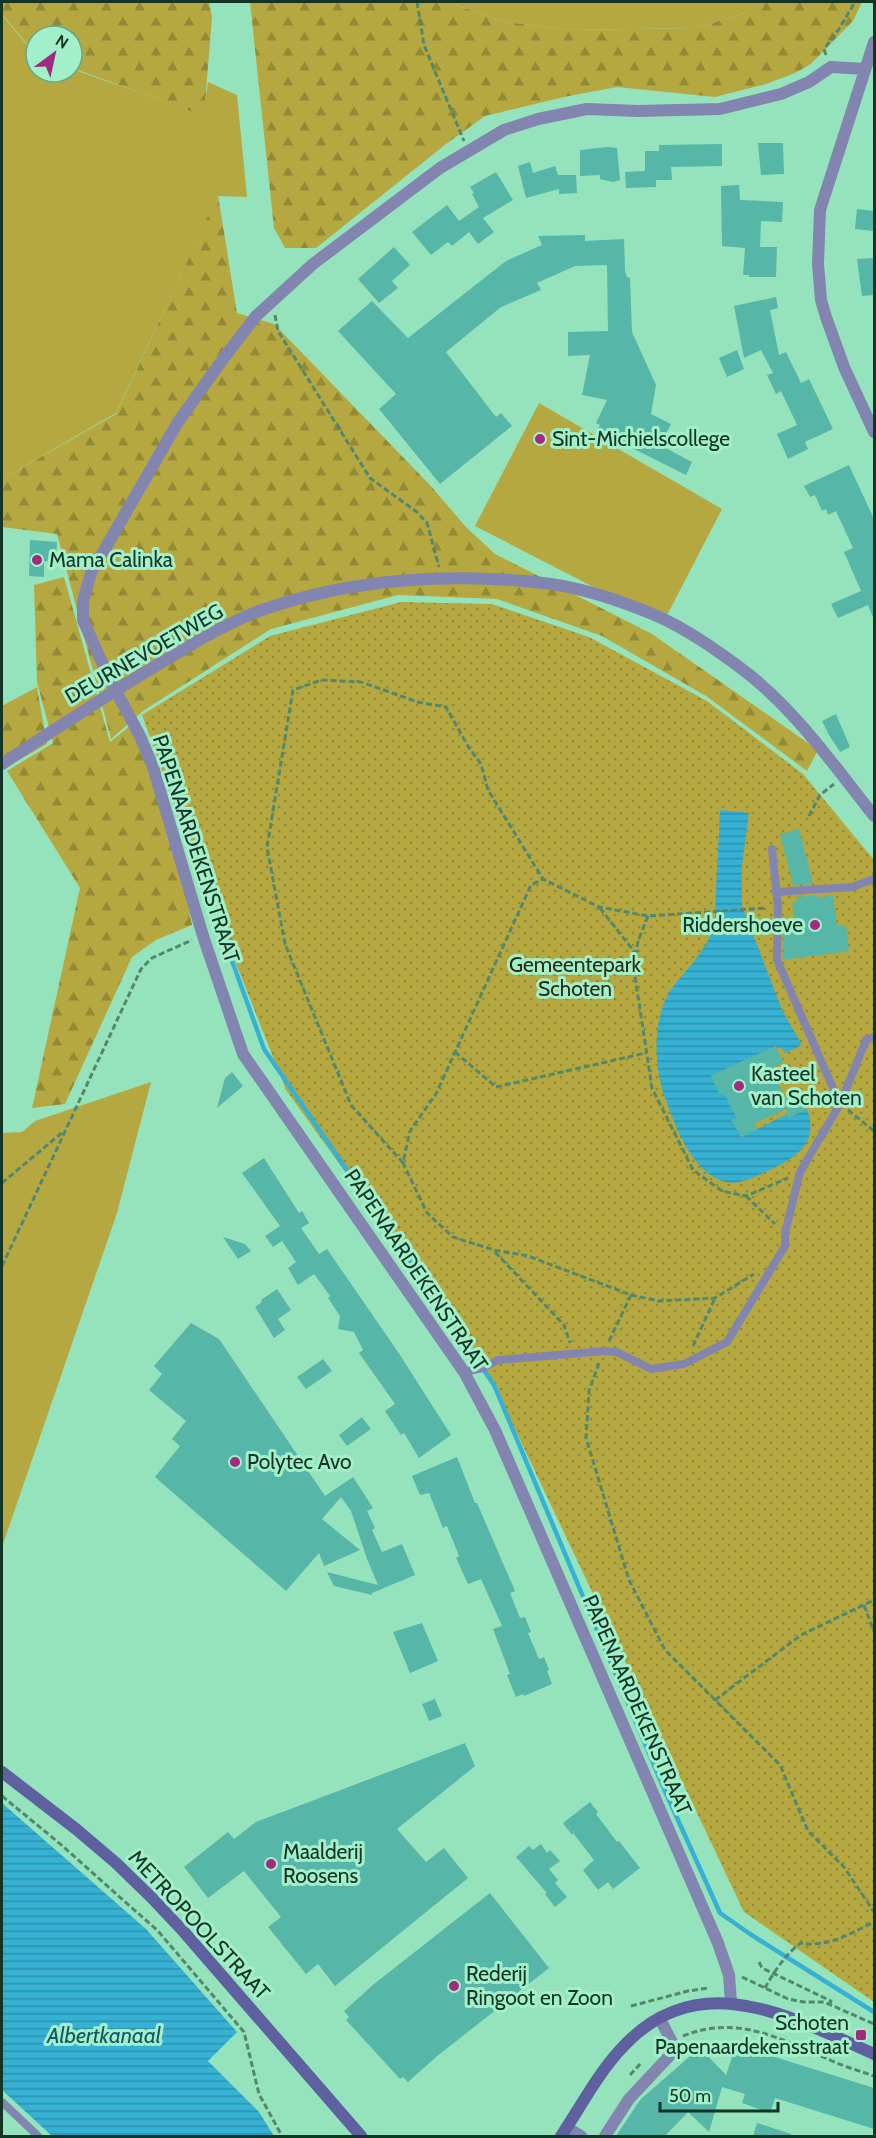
<svg xmlns="http://www.w3.org/2000/svg" width="876" height="2138" font-family="Cabin,sans-serif">
  <defs>
    <pattern id="forest-firs" width="22" height="20" patternUnits="userSpaceOnUse" patternTransform="scale(1.5)"><rect width="22" height="20" fill="#b6a840"/><path d="M5 1l3.5 6h-7zM16 11l3.5 6h-7z" fill="#938a35"/></pattern>
    <pattern id="park-dots" width="8" height="8" patternUnits="userSpaceOnUse" patternTransform="scale(1.5)"><rect width="8" height="8" fill="#b6a840"/><path d="M2 2h.1M6 6h.1" fill="none" stroke="#938a35" stroke-width="1.8" stroke-linecap="round"/></pattern>
    <pattern id="water-rules" width="6" height="5" patternUnits="userSpaceOnUse" patternTransform="scale(1.5)"><rect width="6" height="5" fill="#36b1d4"/><path d="M0 2.5h6" fill="none" stroke="#2c91ac"/></pattern>
  </defs>
  <rect width="100%" height="100%" fill="#95e3bc"/>
  <path fill="#b6a840" d="M 447,2 L 758,2 L 745,13 L 696,28 L 572,30 L 505,22 Z
    M 2,15 L 36,56 L 36,72 L 72,72 L 72,69 L 203,115 L 208,82 L 237,95 L 247,197 L 218,196 L 116,413 L 2,479 Z
    M 539,403 L 722,509 L 663,623 L 475,526 Z
    M 151,1082 L 117,1213 L 2,1547 L 2,1133 L 22,1132 L 35,1121 Z"/>
  <path fill="url(#forest-firs)" d="M 2,2 L 209,2 L 212,17 L 204,116 L 72,68 L 72,36 L 36,36 L 36,55 L 2,14 Z
    M 250,2 L 447,2 L 505,22 L 572,30 L 696,28 L 745,13 L 758,2 L 862,2 L 853,21 L 811,64 L 795,73 L 766,84 L 715,97 L 617,87 L 564,97 L 485,116 L 446,144 L 316,248 L 285,248 L 274,228 Z
    M 218,195 L 237,313 L 274,324 L 430,485 L 466,527 L 495,554 L 652,634 L 818,750 L 807,771 L 706,696 L 602,636 L 497,599 L 398,595 L 271,629 L 143,711 L 111,739 L 57,534 L 2,527 L 2,479 L 116,414 Z
    M 64,577 L 110,742 L 130,726 L 148,767 L 187,899 L 192,925 L 156,940 L 132,957 L 65,1104 L 32,1108 L 80,888 L 7,771 L 53,743 L 37,682 L 34,585 Z
    M 37,687 L 47,744 L 2,770 L 2,706 Z"/>
  <path fill="url(#park-dots)" d="M 401,602 L 492,604 L 589,637 L 707,701 L 803,774 L 874,860 L 874,2002 L 744,1912 L 494,1385 L 413,1266 L 286,1090 L 184,832 L 142,715 L 270,636 Z"/>
  <path fill="url(#water-rules)" d="M 720,810 L 749,813 L 742,865 L 742,906 L 783,1012 L 802,1045 L 785,1053 L 781,1047 L 777,1049 L 776,1046 L 711,1076 L 720,1094 L 724,1093 L 737,1118 L 732,1120 L 741,1137 L 787,1114 L 789,1117 L 807,1109 C 821,1147 790,1161 761,1174 C 749,1179 736,1186 722,1181 C 692,1171 676,1128 666,1101 C 653,1066 651,1014 675,984 C 690,965 706,951 713,928 C 716,917 715,903 716,891 C 717,864 719,837 720,810 Z
    M 2,1803 L 146,1929 L 237,2032 L 208,2061 L 259,2112 L 274,2136 L 52,2136 L 2,2090 Z"/>
  <g fill="none" stroke-linecap="round" stroke-linejoin="round">
    <path stroke="#36b1d4" stroke-width="4.5" d="M 198,867 L 264,1049 L 494,1385 L 664,1789 L 720,1913 L 750,1934 L 874,2012"/>
  </g>
  <path fill="#56b6a7" d="M 758,143 L 783,143 L 784,174 L 761,175 Z
    M 722,144 L 722,166 L 671,167 L 672,180 L 656,180 L 656,187 L 626,188 L 625,172 L 645,171 L 645,151 L 659,151 L 659,145 Z
    M 607,147 L 617,148 L 620,180 L 613,182 L 600,179 L 600,175 L 580,176 L 580,150 Z
    M 530,162 L 533,173 L 555,166 L 558,175 L 576,175 L 577,193 L 559,194 L 559,189 L 526,198 L 518,166 Z
    M 496,172 L 513,200 L 483,218 L 494,232 L 478,244 L 469,232 L 452,246 L 448,242 L 431,255 L 412,232 L 447,205 L 459,221 L 479,207 L 472,194 L 474,193 L 470,187 Z
    M 739,185 L 740,200 L 783,202 L 782,222 L 761,221 L 760,247 L 777,247 L 776,277 L 749,277 L 749,275 L 743,275 L 745,248 L 722,246 L 721,186 Z
    M 857,209 L 874,211 L 874,229 L 873,231 L 855,229 Z
    M 585,235 L 585,241 L 624,239 L 625,271 L 627,277 L 630,278 L 632,332 L 656,385 L 651,414 L 671,424 L 660,445 L 692,462 L 686,475 L 624,444 L 622,447 L 596,433 L 600,425 L 596,423 L 607,400 L 582,395 L 590,355 L 568,356 L 568,332 L 608,331 L 607,265 L 575,266 L 537,283 L 541,290 L 501,307 L 446,352 L 496,417 L 501,413 L 512,426 L 440,484 L 379,409 L 396,394 L 338,331 L 372,301 L 408,338 L 506,261 L 542,245 L 538,236 Z
    M 394,247 L 410,265 L 392,281 L 398,288 L 379,303 L 358,279 Z
    M 874,258 L 874,295 L 862,296 L 857,259 Z
    M 776,297 L 778,308 L 770,310 L 779,355 L 786,352 L 801,383 L 809,379 L 833,429 L 805,442 L 808,449 L 788,459 L 777,434 L 797,425 L 781,391 L 776,394 L 767,375 L 773,373 L 761,350 L 744,358 L 734,306 Z
    M 737,350 L 744,369 L 727,377 L 719,358 Z
    M 849,465 L 874,519 L 874,620 L 868,605 L 838,618 L 831,604 L 861,591 L 844,552 L 853,548 L 836,511 L 828,515 L 826,509 L 822,511 L 815,495 L 810,497 L 804,486 Z
    M 30,540 L 57,542 L 56,563 L 44,561 L 44,577 L 29,576 Z
    M 836,714 L 850,747 L 840,752 L 829,735 L 822,721 Z
    M 799,829 L 813,884 L 793,885 L 780,834 Z
    M 816,895 L 817,898 L 833,895 L 837,926 L 846,925 L 849,951 L 783,960 L 784,923 L 795,921 L 792,903 L 798,901 L 796,897 Z
    M 776,1046 L 783,1063 L 771,1068 L 786,1099 L 798,1094 L 806,1110 L 789,1116 L 786,1109 L 754,1124 L 757,1130 L 741,1137 L 731,1120 L 737,1118 L 724,1093 L 720,1094 L 711,1076 Z
    M 232,1072 L 243,1086 L 217,1108 L 225,1078 Z
    M 264,1158 L 299,1213 L 302,1211 L 309,1223 L 301,1228 L 319,1254 L 327,1249 L 398,1352 L 451,1435 L 419,1458 L 404,1433 L 401,1435 L 385,1411 L 395,1404 L 359,1353 L 363,1350 L 354,1332 L 338,1329 L 340,1316 L 328,1298 L 330,1296 L 314,1274 L 298,1285 L 288,1268 L 296,1262 L 282,1241 L 273,1247 L 265,1236 L 280,1226 L 242,1173 Z
    M 223,1237 L 245,1244 L 251,1251 L 238,1259 Z
    M 277,1289 L 291,1310 L 278,1319 L 285,1330 L 274,1338 L 255,1307 L 262,1302 L 261,1300 Z
    M 191,1323 L 219,1339 L 325,1496 L 353,1477 L 355,1480 L 373,1508 L 367,1511 L 375,1528 L 372,1530 L 382,1552 L 402,1544 L 415,1575 L 372,1593 L 372,1595 L 334,1586 L 327,1572 L 378,1585 L 367,1559 L 351,1511 L 341,1497 L 322,1519 L 360,1550 L 324,1566 L 319,1553 L 286,1591 L 155,1477 L 180,1446 L 172,1439 L 186,1421 L 149,1390 L 162,1374 L 154,1366 Z
    M 323,1359 L 332,1371 L 306,1389 L 297,1377 Z
    M 362,1417 L 371,1429 L 347,1446 L 339,1435 Z
    M 457,1457 L 475,1503 L 477,1503 L 515,1591 L 510,1593 L 520,1618 L 525,1617 L 531,1632 L 528,1633 L 539,1659 L 544,1657 L 549,1670 L 547,1671 L 552,1684 L 524,1696 L 523,1694 L 516,1697 L 507,1675 L 510,1674 L 493,1629 L 502,1626 L 481,1579 L 468,1584 L 456,1558 L 459,1556 L 447,1526 L 443,1528 L 429,1493 L 420,1495 L 412,1476 Z
    M 422,1623 L 438,1661 L 410,1673 L 393,1632 Z
    M 435,1699 L 442,1716 L 429,1721 L 422,1704 Z
    M 465,1743 L 475,1766 L 397,1829 L 426,1862 L 444,1848 L 468,1878 L 335,1986 L 318,1964 L 306,1974 L 268,1927 L 281,1917 L 244,1871 L 208,1898 L 184,1867 L 228,1832 L 234,1839 L 256,1822 Z
    M 590,1802 L 598,1812 L 596,1814 L 617,1842 L 619,1841 L 640,1868 L 613,1889 L 608,1882 L 598,1890 L 583,1870 L 594,1860 L 573,1833 L 572,1835 L 563,1823 Z
    M 541,1844 L 547,1853 L 550,1850 L 560,1861 L 549,1869 L 558,1880 L 555,1883 L 567,1897 L 555,1907 L 545,1894 L 547,1893 L 516,1857 L 529,1846 L 533,1850 Z
    M 490,1893 L 549,1968 L 436,2057 L 408,2082 L 403,2077 L 400,2079 L 346,2020 L 349,2017 L 344,2011 L 374,1984 Z
    M 736,2045 L 874,2088 L 874,2129 L 775,2098 L 770,2113 L 742,2103 L 745,2094 L 722,2087 L 709,2132 L 688,2112 L 665,2136 L 616,2136 L 640,2100 L 689,2057 L 703,2051 L 726,2075 Z
    M 757,2123 L 791,2134 L 791,2136 L 753,2136 Z"/>
  <g fill="none" stroke-linecap="round" stroke-linejoin="round">
    <path stroke="#52886e" stroke-width="3" stroke-dasharray="6 3" stroke-linecap="butt" d="M 417,2 L 424,45 L 464,141
      M 826,55 L 824,49 L 839,29 L 855,2
      M 275,315 L 278,331 L 370,478 L 417,512 L 427,523 L 439,567
      M 809,816 L 820,795 L 834,784
      M 600,908 L 636,954
      M 648,916 L 638,941 L 634,970 L 652,1088 L 693,1170 L 722,1191 L 746,1196 L 788,1178
      M 455,1052 L 496,1087 L 646,1053
      M 848,1110 L 874,1131
      M 403,1163 L 351,1105 L 285,944 L 267,847 L 293,690 L 321,680 L 361,682 L 418,702 L 446,707 L 469,748 L 481,764 L 488,790 L 543,879
      M 2,1183 L 64,1131
      M 746,1196 L 775,1224
      M 495,1252 L 564,1325 L 570,1343
      M 2,1266 L 141,969 L 152,958 L 192,940
      M 631,1295 L 659,1301 L 715,1298 L 754,1274
      M 609,1341 L 631,1295 L 528,1256 L 494,1250 L 453,1237 L 427,1213 L 403,1163 L 410,1131 L 436,1094 L 531,885 L 543,879 L 599,907 L 648,916 L 766,908
      M 693,1346 L 715,1298
      M 599,1363 L 589,1391 L 586,1438 L 629,1580 L 665,1650 L 780,1765 L 808,1831 L 844,1867 L 874,1912
      M 864,1605 L 874,1632
      M 715,1700 L 801,1635 L 874,1600
      M 2,1796 L 59,1843 L 158,1931 L 244,2032 L 259,2094 L 282,2136
      M 759,1962 L 762,1968 L 831,2001 L 830,2004
      M 742,1977 L 788,1999 L 804,2002 L 824,2002 L 874,2024
      M 765,1988 C 773,1973 787,1952 801,1943 C 828,1948 851,1933 874,1922
      M 631,2006 L 688,1991 L 708,1988
      M 683,2036 C 738,2014 780,2039 830,2060 C 845,2067 860,2071 874,2076
      M 630,2075 L 642,2062"/>
    <path stroke="#8285b0" stroke-width="8" d="M 772,849 L 778,907 L 777,960 L 840,1104
      M 776,892 L 852,887 L 874,879
      M 464,1372 L 483,1368 L 498,1360 L 604,1351 L 617,1352 L 651,1369 L 684,1364 L 727,1342 L 785,1246 L 785,1233 L 800,1172 L 840,1104 L 866,1040 L 874,1037
      M 2,2102 L 38,2136"/>
    <path stroke="#8285b0" stroke-width="12" d="M 874,42 L 820,210 L 818,264 L 821,300 L 826,317 L 844,367 L 874,432
      M 2,764 C 54,730 105,696 159,664 C 192,644 226,623 262,610 C 353,578 456,572 551,584 C 587,589 624,602 657,616 C 689,630 724,655 751,676 C 799,715 836,768 874,816
      M 731,2002 L 729,1975 L 718,1943 L 495,1430 L 464,1372 L 243,1054 L 203,936 L 153,767 L 140,736 L 109,678 L 83,620 L 83,602 L 86,590 L 91,573 L 178,422 L 223,359 L 256,316 L 313,264 L 440,168 L 504,130 L 538,119 L 587,109 L 638,111 L 720,109 L 781,94 L 809,82 L 831,67 L 865,69
      M 567,2128 L 581,2136
      M 605,2136 L 629,2099 L 673,2052 L 673,2044 L 660,2019"/>
    <path stroke="#5f609f" stroke-width="12" d="M 2,1772 L 76,1829 L 116,1863 L 152,1898 L 184,1932 L 361,2136
      M 561,2136 C 580,2108 597,2075 620,2050 C 697,1964 789,2016 874,2054"/>
  </g>
  <g fill="#a32a81" stroke="#a2f0c9" stroke-width="2">
    <circle cx="540" cy="439" r="6"/>
    <circle cx="37" cy="560" r="6"/>
    <circle cx="815" cy="925" r="6"/>
    <circle cx="739" cy="1086" r="6"/>
    <circle cx="235" cy="1462" r="6"/>
    <circle cx="271" cy="1864" r="6"/>
    <circle cx="454" cy="1986" r="6"/>
    <rect x="855" y="2029" width="12" height="12" rx="3"/>
  </g>
  <g text-anchor="middle" stroke-width="6" stroke-linejoin="round" paint-order="stroke">
    <g font-size="21" fill="#143426" stroke="#a2f0c9" text-anchor="start">
      <text x="552" y="446">Sint-Michielscollege</text>
      <text x="49" y="567">Mama Calinka</text>
      <text x="803" y="932" text-anchor="end">Riddershoeve</text>
      <text x="751" y="1081">Kasteel<tspan x="751" dy="24">van Schoten</tspan></text>
      <text x="247" y="1469">Polytec Avo</text>
      <text x="283" y="1859">Maalderij<tspan x="283" dy="24">Roosens</tspan></text>
      <text x="466" y="1981">Rederij<tspan x="466" dy="24">Ringoot en Zoon</tspan></text>
      <text x="849" y="2030" text-anchor="end">Schoten<tspan x="849" dy="24">Papenaardekensstraat</tspan></text>
    </g>
    <g font-size="21" fill="#143426" stroke="#a2f0c9">
      <text transform="translate(144 654) rotate(-30)" y="7">DEURNEVOETWEG</text>
      <text transform="translate(196 849) rotate(72)" y="7">PAPENAARDEKENSTRAAT</text>
      <text transform="translate(416 1270) rotate(56)" y="7">PAPENAARDEKENSTRAAT</text>
      <text transform="translate(637 1705) rotate(66)" y="7">PAPENAARDEKENSTRAAT</text>
      <text transform="translate(199 1925) rotate(47)" y="7">METROPOOLSTRAAT</text>
    </g>
    <g font-size="21" fill="#2d2a15" stroke="#a2f0c9">
      <text x="575" y="972">Gemeentepark<tspan x="575" dy="24">Schoten</tspan></text>
    </g>
    <g font-size="22" font-style="italic" fill="#155769" stroke="#a2f0c9">
      <text x="104" y="2043">Albertkanaal</text>
    </g>
  </g>
  <rect width="876" height="2138" fill="none" stroke="#143426" stroke-width="6"/>
  <g transform="translate(54 54) rotate(33)"><circle r="28" fill="#a2f0c9" stroke="#69a588" stroke-width="1.5"/>
  <path d="M0-4.5L10 22L0 15L-10 22Z" fill="#a32a81"/>
  <text y="-9" font-size="16" font-weight="bold" text-anchor="middle" fill="#143426">N</text>
  </g>
  <path d="M660 2102v9h118v-9" fill="none" stroke="#143426" stroke-width="3"/>
  <text x="669" y="2102" font-size="18" fill="#143426" stroke="#a2f0c9" stroke-width="4.5" paint-order="stroke">50 m</text>
</svg>
